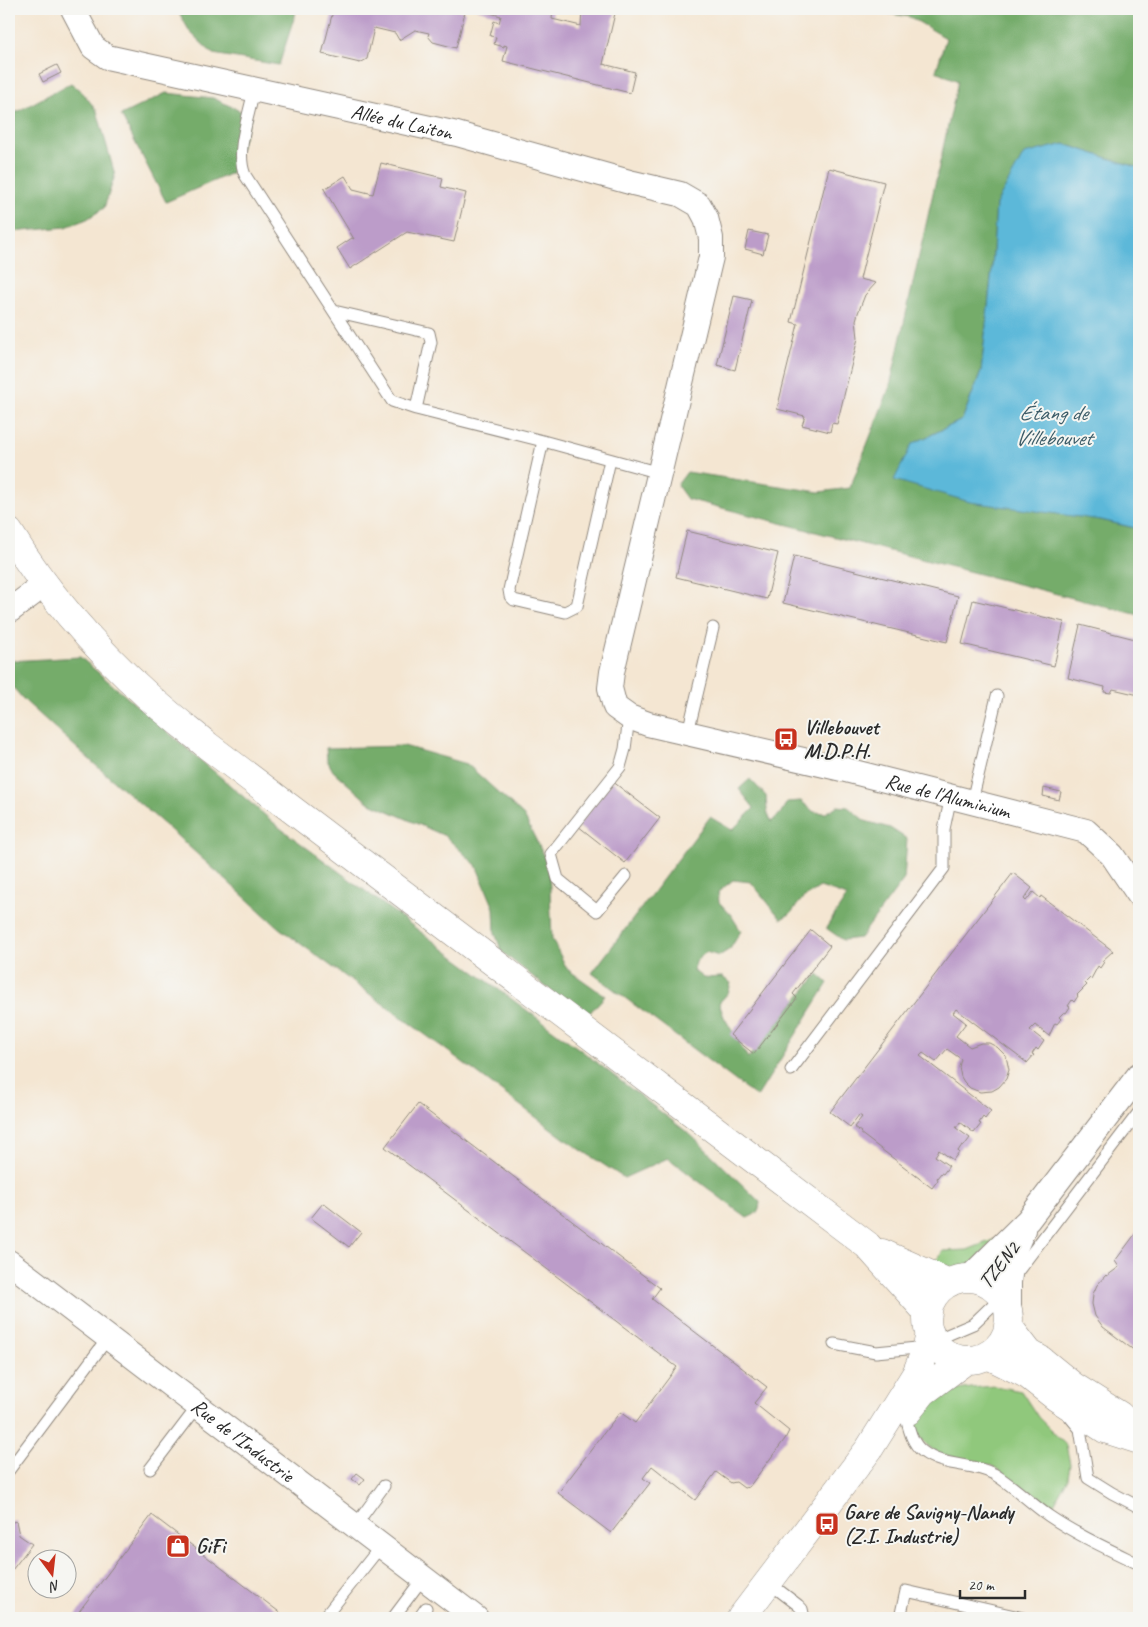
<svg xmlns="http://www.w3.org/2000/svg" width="1148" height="1627" font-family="Caveat,sans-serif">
  <rect width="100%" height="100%" fill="#f6f6f2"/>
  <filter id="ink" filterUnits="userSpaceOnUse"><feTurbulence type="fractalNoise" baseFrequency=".02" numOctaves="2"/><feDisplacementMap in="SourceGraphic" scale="10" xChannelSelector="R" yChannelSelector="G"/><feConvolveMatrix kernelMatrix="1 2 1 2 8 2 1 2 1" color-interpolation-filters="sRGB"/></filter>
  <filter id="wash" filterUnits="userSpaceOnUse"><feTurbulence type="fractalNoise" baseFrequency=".0096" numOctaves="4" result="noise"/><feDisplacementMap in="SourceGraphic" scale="20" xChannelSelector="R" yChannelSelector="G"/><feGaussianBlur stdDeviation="1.12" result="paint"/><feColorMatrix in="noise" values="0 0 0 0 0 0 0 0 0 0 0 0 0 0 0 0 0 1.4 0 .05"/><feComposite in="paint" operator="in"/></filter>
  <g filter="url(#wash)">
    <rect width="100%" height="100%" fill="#f4e6d2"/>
    <path fill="#90c87b" stroke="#5e7a53" d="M 995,1239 L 970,1267 L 954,1273 L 931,1268 L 943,1251 L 967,1250 Z
      M 995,1386 L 1021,1391 L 1038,1417 L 1066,1445 L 1070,1464 L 1068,1478 L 1052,1507 L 993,1466 L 940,1454 L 929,1447 L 917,1434 L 914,1421 C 919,1415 924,1408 930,1403 C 947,1388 973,1388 995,1386 Z"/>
    <path fill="#74ac6b" stroke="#506c4b" d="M 177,9 L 297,9 L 279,65 L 213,54 L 190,32 Z
      M 860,9 L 1139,9 L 1139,168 L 1064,144 L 996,204 L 992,269 L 981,372 L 962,420 L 912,444 L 1101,520 L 1139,529 L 1139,615 L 687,499 L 677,485 L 687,472 L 819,492 L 850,488 L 890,386 L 958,81 L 936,71 L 946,38 L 910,17 Z
      M 71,83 L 83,93 L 97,111 L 115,175 L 104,208 L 87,219 L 66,227 L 12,232 L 9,230 L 9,116 Z
      M 166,93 L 213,98 L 251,116 L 232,173 L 166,202 L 121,115 Z
      M 80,657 L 280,828 L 582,1051 L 692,1136 L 760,1202 C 759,1212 757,1214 747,1218 L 668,1158 L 624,1178 L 569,1142 L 449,1052 L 279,928 L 165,825 L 100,769 L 24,700 L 9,683 L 9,661 Z
      M 404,746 L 467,764 L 524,816 L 549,866 L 552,939 L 567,969 L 605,996 L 585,1018 L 502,952 L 495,933 L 494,908 L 476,865 L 445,836 L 368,802 L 333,771 L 327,760 L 326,748 Z
      M 750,779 L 766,796 L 767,811 L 771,822 L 780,814 L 787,802 L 801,801 L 814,812 L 826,813 L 837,806 L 848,807 L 865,821 L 890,828 L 907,839 L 904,879 L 860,938 L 843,940 L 826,928 L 847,896 L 820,887 L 803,898 L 790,914 L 781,919 L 751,882 L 733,880 L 718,892 L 719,902 L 731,915 L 741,931 L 730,949 L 719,956 L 706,952 L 697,960 L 693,970 L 703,978 L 722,977 L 731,983 L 728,993 L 719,1003 L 724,1017 L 748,1058 L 818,974 L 828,983 L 757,1097 L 592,973 L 710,817 L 732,830 L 754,808 L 739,789 Z"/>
    <path fill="#5bb8d9" stroke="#437282" d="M 1064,144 L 1139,168 L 1139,529 L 1101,520 L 970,502 L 894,480 L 912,444 L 962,420 L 981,372 L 992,269 L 996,204 L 1024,154 Z"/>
    <g id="blocks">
      <path fill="#bc9cc9" d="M 328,9 L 408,9 L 420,12 L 421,9 L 460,9 L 460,10 L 465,12 L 456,48 L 433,42 L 428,36 L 429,33 L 415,30 L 399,40 L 395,33 L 374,28 L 367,59 L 360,63 L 322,54 L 333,11 Z
        M 475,9 L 553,9 L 552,19 L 581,26 L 582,9 L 616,9 L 603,64 L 635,72 L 630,93 L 503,61 L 507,46 L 504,45 L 504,47 L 494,44 L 496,37 L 490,36 L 494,21 L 499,23 L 501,16 Z
        M 57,65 L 61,73 L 43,82 L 39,74 Z
        M 381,163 L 443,178 L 441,187 L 466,193 L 454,242 L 407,232 L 350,269 L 337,248 L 352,238 L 354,239 L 324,189 L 345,176 L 353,189 L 373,194 Z
        M 829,168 L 884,182 L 860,279 L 876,283 L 865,295 L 858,313 L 856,320 L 858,338 L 837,424 L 832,423 L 830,432 L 802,425 L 805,416 L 777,409 L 798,324 L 791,322 Z
        M 749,231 L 768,235 L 763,254 L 745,249 Z
        M 734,296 L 752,300 L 735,370 L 717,365 Z
        M 687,531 L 778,553 L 767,599 L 676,577 Z
        M 794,556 L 958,596 L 947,642 L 783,603 Z
        M 973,600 L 1064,622 L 1054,666 L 962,644 Z
        M 1080,625 L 1139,640 L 1139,695 L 1113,689 L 1111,693 L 1104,692 L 1105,687 L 1068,678 Z
        M 612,781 L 660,818 L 625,863 L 578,826 Z
        M 1044,788 L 1061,792 L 1059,800 L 1043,796 Z
        M 1013,873 L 1032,888 L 1024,899 L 1026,901 L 1033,892 L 1040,898 L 1041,896 L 1113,951 L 1102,961 L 1104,962 L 1100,968 L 1098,966 L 1091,979 L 1090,978 L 1085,983 L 1087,985 L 1077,995 L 1078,996 L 1074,1002 L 1072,1000 L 1068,1006 L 1070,1007 L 1066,1013 L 1064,1012 L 1059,1017 L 1061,1019 L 1057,1024 L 1055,1023 L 1049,1036 L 1035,1025 L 1030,1030 L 1044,1041 L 1038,1050 L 1036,1048 L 1032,1054 L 1034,1055 L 1027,1063 L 956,1009 L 953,1013 L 966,1023 L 956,1036 L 970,1047 L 981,1043 L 989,1043 L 997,1047 L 1006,1056 L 1009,1070 L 1006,1079 L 999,1087 L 992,1091 L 980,1092 L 970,1088 L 964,1082 L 961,1077 L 959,1067 L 961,1059 L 947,1049 L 936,1062 L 923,1053 L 920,1056 L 991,1111 L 985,1119 L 983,1117 L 979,1123 L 981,1124 L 974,1133 L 960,1122 L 956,1128 L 970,1138 L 964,1146 L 962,1145 L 958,1151 L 959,1152 L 953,1160 L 939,1150 L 935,1156 L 949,1166 L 943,1174 L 941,1173 L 937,1178 L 938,1180 L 932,1188 L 860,1133 L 861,1132 L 854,1127 L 862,1117 L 859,1115 L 850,1127 L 830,1112 Z
        M 811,930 L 830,946 L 793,994 L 797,998 L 794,1002 L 754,1054 L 730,1035 Z
        M 418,1104 L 660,1288 L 652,1299 L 767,1387 L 754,1403 L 789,1431 L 785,1439 L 749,1487 L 744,1488 L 736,1482 L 731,1483 L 716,1472 L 695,1500 L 652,1466 L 643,1478 L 650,1483 L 611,1533 L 558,1493 L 620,1412 L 635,1423 L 677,1367 L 385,1147 Z
        M 323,1203 L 361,1232 L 349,1247 L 311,1218 Z
        M 1139,1229 L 1139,1354 L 1103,1327 L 1095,1316 L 1092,1304 L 1093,1294 L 1097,1285 L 1106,1275 L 1107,1276 L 1119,1267 L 1115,1261 Z
        M 357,1473 L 365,1479 L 360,1485 L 352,1479 Z
        M 152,1515 L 219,1566 L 287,1618 L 74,1618 Z
        M 16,1521 L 19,1535 L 32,1544 L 9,1574 L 9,1523 Z
        M 938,1612 L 959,1618 L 936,1618 Z"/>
    </g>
  </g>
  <g filter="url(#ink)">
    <use href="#blocks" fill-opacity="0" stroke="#90887e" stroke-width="1"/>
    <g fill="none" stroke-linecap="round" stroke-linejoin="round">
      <g stroke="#90887e" stroke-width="13">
        <path id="service" d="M 254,90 C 249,116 235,151 245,175 L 392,401 L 416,409 L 543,441 L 660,473
          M 334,311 L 429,333 L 431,342 L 416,409
          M 543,441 L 509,590 L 510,596 L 514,600 L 565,612 L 577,606 L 610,460
          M 688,732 L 713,628
          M 972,801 L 997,696
          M 626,876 L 597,911 L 558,879 L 551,854 L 620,767 L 625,749 L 629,717
          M 791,1070 L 944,868 L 944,829 L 951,796
          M 1015,1275 L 1139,1112
          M 834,1344 L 876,1352 L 927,1347 L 935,1343 L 940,1338 L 973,1324 L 1002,1296 L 1006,1288
          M 905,1414 C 909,1428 911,1442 922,1451 C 943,1468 972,1462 994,1474 C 1014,1486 1030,1503 1049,1516 C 1077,1535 1108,1549 1139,1564
          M 1070,1417 L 1080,1429 L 1088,1478 L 1112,1493 L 1139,1507
          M 150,1469 L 198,1406
          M 9,1470 L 108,1338
          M 355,1526 L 384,1486
          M 768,1582 L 798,1605 L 802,1609 L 804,1618
          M 324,1618 L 381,1546
          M 393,1618 L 423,1578
          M 419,1618 L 426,1608
          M 900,1618 L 906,1591 L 1023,1618"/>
      </g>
      <g stroke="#90887e" stroke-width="26">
        <g id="minor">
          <path id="s1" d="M 73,9 L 93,47 L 107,57 L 457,134 L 633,183 L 680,194 L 699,205 L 706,218 L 711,238 L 711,257 L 612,672 L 610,688 L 615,707 L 629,717 L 648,724 L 842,769 L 1086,831 L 1112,855 L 1139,895"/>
          <path d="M 9,611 L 44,585"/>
          <path id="s2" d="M 9,1262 L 476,1618"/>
          <path d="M 969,1278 L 1028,1220 L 1139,1075"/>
          <path d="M 1009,1311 L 1009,1282 L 1013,1253 L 1023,1230"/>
        </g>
      </g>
      <g stroke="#90887e" stroke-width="29">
        <path id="tertiary" d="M 9,532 C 47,594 96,649 149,697 C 168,714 189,730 208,746 L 867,1245 L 928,1313
          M 882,1253 L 949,1283
          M927 1319a41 41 0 1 1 82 0a41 41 0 1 1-82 0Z
          M 1008,1326 L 1029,1353 L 1041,1360 L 1073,1386 L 1119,1415 L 1139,1434
          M 988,1355 L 1028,1375 L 1056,1397 L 1105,1429 L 1139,1440
          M 908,1411 L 923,1392 L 966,1360
          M 741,1618 L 869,1449 L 916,1374 L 927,1347 L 930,1333"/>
      </g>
      <use href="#service" stroke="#fff" stroke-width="11"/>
      <use href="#minor" stroke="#fff" stroke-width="24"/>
      <use href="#tertiary" stroke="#fff" stroke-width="28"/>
    </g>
  </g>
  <defs>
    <g id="bus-square" transform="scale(1.25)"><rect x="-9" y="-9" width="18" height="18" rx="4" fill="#c8321e" stroke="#f6f6f2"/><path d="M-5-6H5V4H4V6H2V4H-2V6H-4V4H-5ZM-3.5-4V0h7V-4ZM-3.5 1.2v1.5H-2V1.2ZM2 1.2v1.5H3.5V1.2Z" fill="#fff"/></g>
    <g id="shop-square" transform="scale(1.25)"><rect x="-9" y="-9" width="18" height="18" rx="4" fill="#c8321e" stroke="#f6f6f2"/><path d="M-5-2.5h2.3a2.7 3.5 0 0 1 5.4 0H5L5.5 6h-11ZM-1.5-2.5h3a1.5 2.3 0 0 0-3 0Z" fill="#fff"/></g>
  </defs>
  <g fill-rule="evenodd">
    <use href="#bus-square" x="786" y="739"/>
    <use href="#bus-square" x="827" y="1524"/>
    <use href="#shop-square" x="178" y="1546"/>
  </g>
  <g text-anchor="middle" stroke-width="4" stroke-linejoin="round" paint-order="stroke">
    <g font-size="21" fill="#2b2b2b" stroke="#f6f6f2">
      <text dy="7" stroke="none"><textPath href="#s1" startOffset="362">Allée du Laiton</textPath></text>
      <text dy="7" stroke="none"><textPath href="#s1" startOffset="1534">Rue de l'Aluminium</textPath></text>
      <text transform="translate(999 1265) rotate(-52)" y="7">TZEN2</text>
      <text dy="7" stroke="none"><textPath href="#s2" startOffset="294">Rue de l'Industrie</textPath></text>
    </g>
    <g font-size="21" font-weight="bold" fill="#2b2b2b" stroke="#f6f6f2" text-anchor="start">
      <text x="804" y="734">Villebouvet<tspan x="804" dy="24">M.D.P.H.</tspan></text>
      <text x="844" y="1519">Gare de Savigny-Nandy<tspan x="844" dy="24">(Z.I. Industrie)</tspan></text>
      <text x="196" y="1553">GiFi</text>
    </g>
    <g font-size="22" font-style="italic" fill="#3c5c68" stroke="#f6f6f2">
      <text x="1053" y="420">Étang de<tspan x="1053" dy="25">Villebouvet</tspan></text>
    </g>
  </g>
  <rect width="1148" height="1627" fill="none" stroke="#f6f6f2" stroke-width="30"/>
  <g transform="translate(52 1574) rotate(165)"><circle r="24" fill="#f6f6f2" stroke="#a5a5a2"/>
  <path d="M0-4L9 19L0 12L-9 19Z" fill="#c8321e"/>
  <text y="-8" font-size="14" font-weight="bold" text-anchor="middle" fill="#2b2b2b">N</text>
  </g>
  <path d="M960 1590v8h65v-8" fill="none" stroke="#2b2b2b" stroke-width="2.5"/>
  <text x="968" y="1590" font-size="15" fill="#2b2b2b" stroke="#f6f6f2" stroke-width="4" paint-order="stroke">20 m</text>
</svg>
